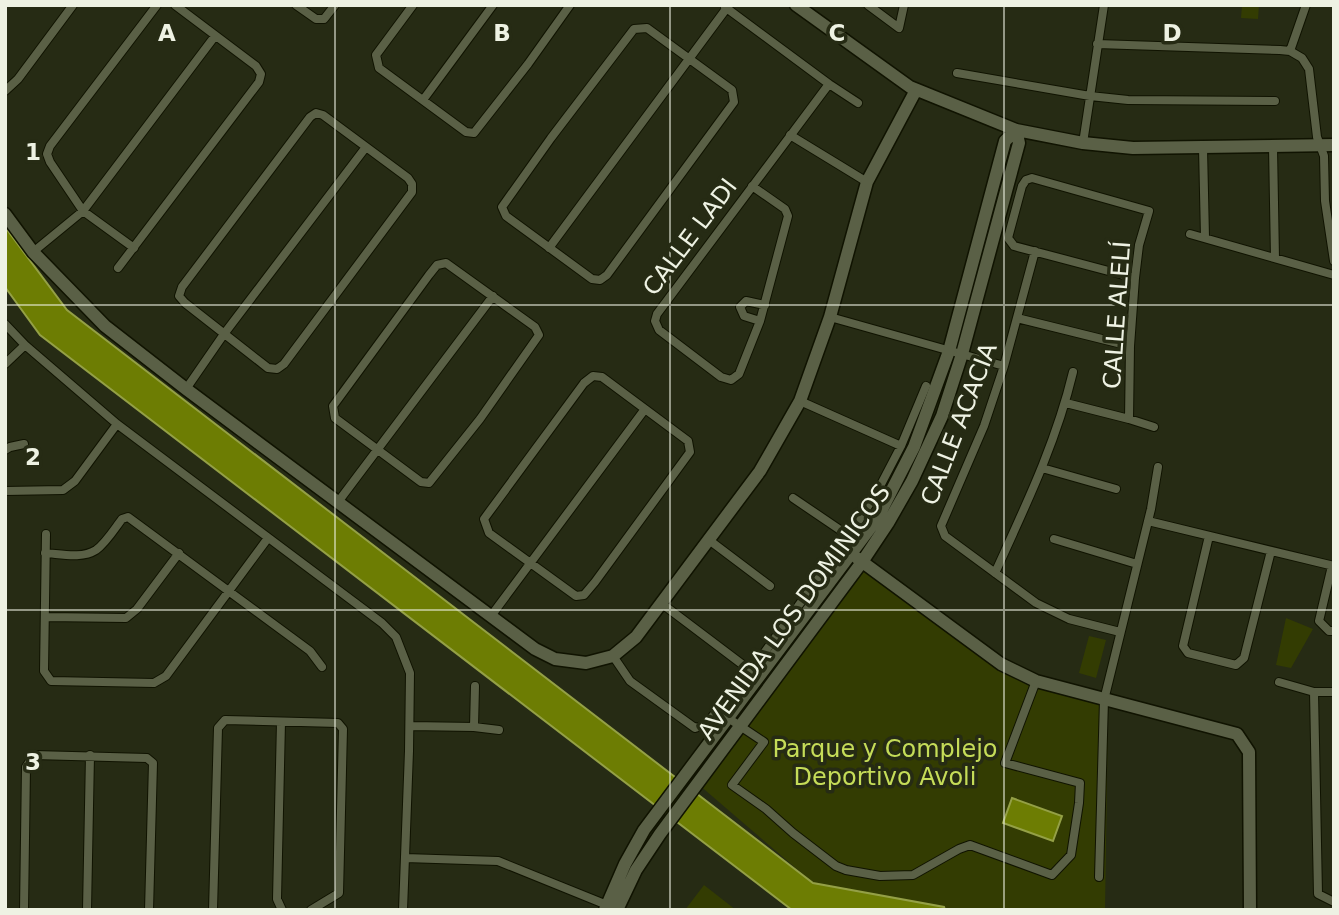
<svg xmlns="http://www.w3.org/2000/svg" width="1339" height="915" font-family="'DejaVu Sans',sans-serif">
  <rect width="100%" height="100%" fill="#262b14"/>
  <path fill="#333c02" d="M 1242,5 L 1259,5 L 1258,19 L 1241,18 Z
    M 860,572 L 867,572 L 1000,666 L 1097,701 L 1106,709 L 1108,713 L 1105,910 L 945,910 L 944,907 L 813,883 L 698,784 Z
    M 1286,618 L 1313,629 L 1291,668 L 1276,665 Z
    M 1089,636 L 1106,640 L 1096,678 L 1079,673 Z
    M 704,885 L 736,910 L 685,910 Z"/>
  <path fill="#6d7d03" stroke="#94a046" stroke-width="2" d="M 5,227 L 67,310 L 813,883 L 944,907 L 945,910 L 792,910 L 40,335 L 5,287 Z
    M 1012,798 L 1062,816 L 1053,841 L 1003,823 Z"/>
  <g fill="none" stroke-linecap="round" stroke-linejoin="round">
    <g stroke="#101301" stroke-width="10">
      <path id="street" d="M 296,5 L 316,19 L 324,19 L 335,5
        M 413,5 L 376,55 L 379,68 L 466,132 L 474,133 L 528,64 L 570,5
        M 868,5 L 899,28 L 904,5
        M 725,7 L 829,84 L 858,103
        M 647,28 L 732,90 L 734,102 L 607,275 L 600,280 L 592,279 L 506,216 L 502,207 L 551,138 L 634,29 Z
        M 1097,44 L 1280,50 L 1290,51 L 1302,58 L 1309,69 L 1317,137 L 1324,156 L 1325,201 L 1334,261
        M 1290,51 L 1306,5
        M 957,73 L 1090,96 L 1128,100 L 1275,101
        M 5,91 L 18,79 L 73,5
        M 423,100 L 493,5
        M 316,113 L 323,115 L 408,178 L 412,184 L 412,192 L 284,364 L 277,369 L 268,368 L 185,303 L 179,296 L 182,287 L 310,117 Z
        M 790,135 L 867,182
        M 1083,143 L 1104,5
        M 1273,147 L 1275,258
        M 1203,148 L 1205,237
        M 752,186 L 785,209 L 788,216 L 760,321 L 739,374 L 731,380 L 721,377 L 659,330 L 655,321 L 657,314 L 829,84
        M 1190,234 L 1334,275
        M 134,248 L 83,211 L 50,162 L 47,154 L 50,146 L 157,5
        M 549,248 L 729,5
        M 1035,251 L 1004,366 L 984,426 L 941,526 L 945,536 L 1036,603 L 1069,619 L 1120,632
        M 33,252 L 83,211 L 215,36
        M 446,263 L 535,327 L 539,335 L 480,419 L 429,483 L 421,482 L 335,418 L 333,406 L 429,275 L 437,265 Z
        M 118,268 L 259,82 L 261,74 L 256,66 L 175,5
        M 830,317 L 1004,366
        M 1017,318 L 1130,346
        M 760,321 L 744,316 L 740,307 L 746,301 L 765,305
        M 5,324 L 25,345 L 117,424 L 382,623 L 396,637 L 410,673 L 409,751 L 403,910
        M 5,364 L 25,345
        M 593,376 L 602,377 L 688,441 L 690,452 L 595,582 L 584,595 L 576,596 L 489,533 L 484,519 L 584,383 Z
        M 186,389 L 224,334 L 366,147
        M 800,401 L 901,446
        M 1066,403 L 1129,419 L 1154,427
        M 1129,419 L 1130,346 L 1135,278 L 1139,245 L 1149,211 L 1032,178 L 1026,180 L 1022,186 L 1008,238 L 1014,246 L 1135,278
        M 5,450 L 10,447 L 24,444
        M 1042,468 L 1116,489
        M 5,491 L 63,490 L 75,481 L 117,424
        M 793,498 L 849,536
        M 338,502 L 493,296
        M 1148,521 L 1334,566
        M 46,534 L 44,671 L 51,681 L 154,683 L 166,676 L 268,538
        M 1209,536 L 1183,646 L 1188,653 L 1236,665 L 1244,658 L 1271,551
        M 1054,539 L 1137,564
        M 709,540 L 770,586
        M 45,553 C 61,554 82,559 96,550 C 106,543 115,528 122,519 L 128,517 L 310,651 L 322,667
        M 1332,566 L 1319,621 L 1329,631 L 1334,631
        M 995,573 C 1025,507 1056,443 1073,372
        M 661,603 L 751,671
        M 491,616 L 645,409
        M 45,617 L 126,618 L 137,609 L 179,553
        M 613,656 L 630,681 L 695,728 L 705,725 L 751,671 L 849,536 L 877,492 L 901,446 L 926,386
        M 1279,682 L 1314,692 L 1334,692
        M 1314,692 L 1318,894 L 1334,902
        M 728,718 L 764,742 L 732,785 L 766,809 L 793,833 L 836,866 L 846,870 L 880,876 L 913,875 L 959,849 L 970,845 L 1052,875 L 1071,855 L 1079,803 L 1080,783 L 1005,763 L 1036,681
        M 281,722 L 277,899 L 282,910
        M 410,726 L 474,727 L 499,730
        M 474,727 L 475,686
        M 405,858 L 498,861 L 607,905
        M 1099,877 L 1104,700 L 1151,509 L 1158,467
        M 24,910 L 26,767 L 34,755 L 147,758 L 153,763 L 149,910
        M 87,910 L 90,755
        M 213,910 L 218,728 L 225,720 L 338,723 L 343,729 L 339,893 L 311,910"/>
    </g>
    <g stroke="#101301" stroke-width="15">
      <path id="secondary" d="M 796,5 L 910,87 L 1016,130 L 1083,143 L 1133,148 L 1334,145
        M 5,214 L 33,252 L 105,326 L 186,389 L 535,649 L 555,659 L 586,663 L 613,656 L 636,637 L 760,471 L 800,401 L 830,317 L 867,182 L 916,90
        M 857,558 L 1001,664 L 1036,681 L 1237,734 L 1249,752 L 1250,910
        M 605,910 L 625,864 L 644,830 L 877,519 L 914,447 L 949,351 L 1005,141 L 1016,130
        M 617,910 L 636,870 L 660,834 L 862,562 L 888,523 L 912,481 L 942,416 L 962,354 L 1019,143 L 1016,130"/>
    </g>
    <use href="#street" stroke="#5a6046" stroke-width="8"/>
    <use href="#secondary" stroke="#5a6046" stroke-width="12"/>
  </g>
  <path fill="none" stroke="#eef2e3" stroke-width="2" stroke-opacity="0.55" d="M 335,5 L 335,910M 670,5 L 670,910M 1004,5 L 1004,910M 5,305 L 1334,305M 5,610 L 1334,610"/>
  <g text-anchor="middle" stroke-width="7" stroke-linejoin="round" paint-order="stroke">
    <g font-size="24" fill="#eef2e3" stroke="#262b14">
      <text transform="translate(690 237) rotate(-53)" y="8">CALLE LADI</text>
      <text transform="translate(1117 315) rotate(-86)" y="8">CALLE ALELÍ</text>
      <text transform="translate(959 424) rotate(-69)" y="8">CALLE ACACIA</text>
      <text transform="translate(794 612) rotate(-54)" y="8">AVENIDA LOS DOMINICOS</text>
    </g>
    <g font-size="24" fill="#c5dc58" stroke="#262b14">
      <text x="885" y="757">Parque y Complejo<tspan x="885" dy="28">Deportivo Avoli</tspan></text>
    </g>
  </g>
  <g font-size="23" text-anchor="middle" font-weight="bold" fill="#eef2e3" stroke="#262b14" stroke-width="7" stroke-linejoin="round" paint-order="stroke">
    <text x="167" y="41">A</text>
    <text x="502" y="41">B</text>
    <text x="837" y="41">C</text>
    <text x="1172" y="41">D</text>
    <text x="33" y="160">1</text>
    <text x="33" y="465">2</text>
    <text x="33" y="770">3</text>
  </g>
  <rect width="1339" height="915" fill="none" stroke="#eef2e3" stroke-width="14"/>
</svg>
